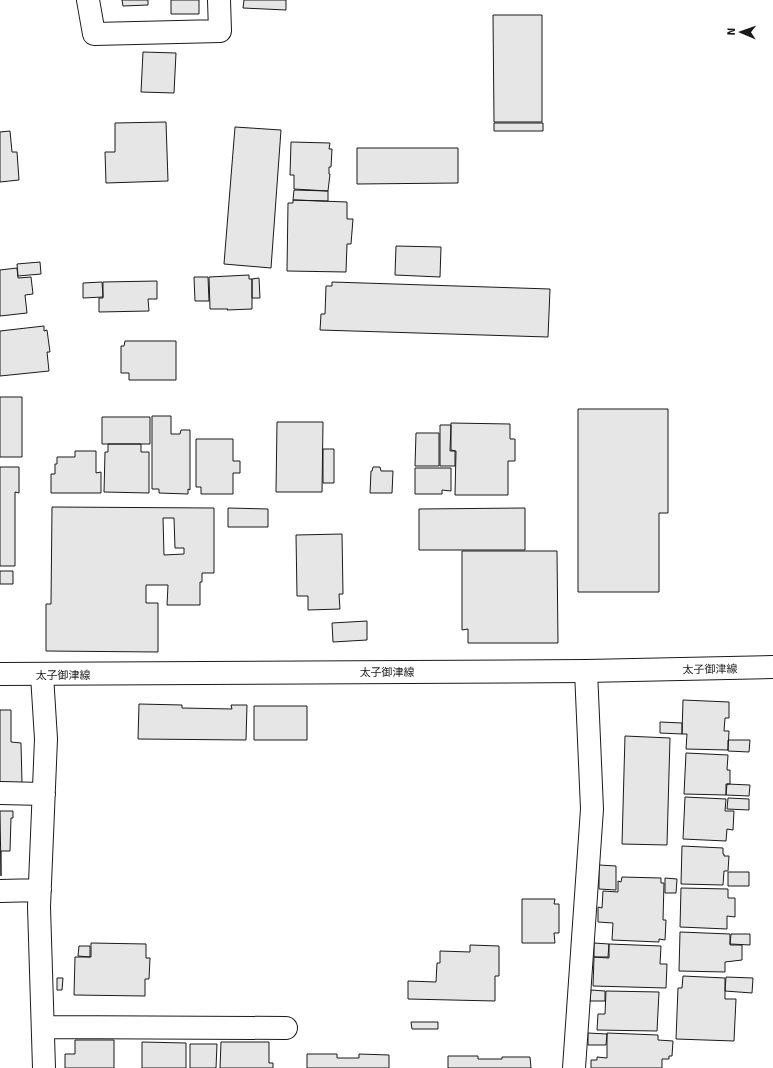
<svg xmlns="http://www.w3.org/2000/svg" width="773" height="1068" font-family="Signika,'Noto Sans JP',sans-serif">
  <rect width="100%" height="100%" fill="#fff"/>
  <path fill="#e6e6e6" stroke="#1a1a1a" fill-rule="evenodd" d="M 122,0 L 148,0 L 148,5 L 123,6 Z
    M 171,0 L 199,0 L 199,14 L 171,14 Z
    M 244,0 L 286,0 L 286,10 L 243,8 Z
    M 493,15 L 542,15 L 542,122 L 494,122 Z
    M 143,52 L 176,53 L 174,93 L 141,92 Z
    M 166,122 L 168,181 L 106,183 L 105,152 L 115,152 L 115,123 Z
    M 494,123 L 543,123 L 543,131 L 494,131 Z
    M 235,127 L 281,130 L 271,268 L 224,264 Z
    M 10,131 L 12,152 L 17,152 L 19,180 L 0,182 L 0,132 Z
    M 291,142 L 330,143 L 329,149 L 332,149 L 331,167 L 329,167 L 329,174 L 330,174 L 328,191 L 294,189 L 294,175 L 290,175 Z
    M 357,148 L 458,148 L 458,183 L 357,184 Z
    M 294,190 L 328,191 L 328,201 L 293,200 Z
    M 293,200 L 347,202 L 347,219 L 353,219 L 351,244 L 347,244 L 346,272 L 287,271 L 288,203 L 293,203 Z
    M 396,246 L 441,247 L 440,277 L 395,275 Z
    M 40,262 L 41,274 L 18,276 L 17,264 Z
    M 17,268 L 18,278 L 31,277 L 33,294 L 25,295 L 27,313 L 0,316 L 0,270 Z
    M 249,275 L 249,279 L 252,279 L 252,309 L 227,310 L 228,309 L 210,309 L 209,277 Z
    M 194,277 L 208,277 L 209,301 L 195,301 Z
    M 259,278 L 260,298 L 252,298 L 252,279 Z
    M 157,281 L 157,299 L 148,299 L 149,311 L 99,312 L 99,298 L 103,298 L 103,282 Z
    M 102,282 L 103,297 L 83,298 L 83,283 Z
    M 332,282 L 550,289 L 548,337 L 320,330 L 321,314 L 325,314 L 326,286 L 332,286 Z
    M 44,326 L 44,331 L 47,330 L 50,352 L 47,352 L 49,371 L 0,376 L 0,331 Z
    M 125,341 L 176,341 L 176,380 L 129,380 L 129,373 L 121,373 L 121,346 L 124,346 Z
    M 0,397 L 22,397 L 22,457 L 0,457 Z
    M 578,409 L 668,409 L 668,513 L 659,513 L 659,592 L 578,592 Z
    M 152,416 L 171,416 L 171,434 L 180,434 L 181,430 L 190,430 L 190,490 L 188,489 L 188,494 L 159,493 L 159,489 L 152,489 Z
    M 102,417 L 150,417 L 150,444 L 102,444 Z
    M 277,422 L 323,422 L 322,492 L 276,492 Z
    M 451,423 L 510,424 L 510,439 L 515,439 L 515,461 L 508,461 L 508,495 L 455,495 L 456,451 L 451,450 Z
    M 440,425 L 451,425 L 450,451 L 455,451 L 455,466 L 440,466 Z
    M 416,433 L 439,433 L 439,466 L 415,466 Z
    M 196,439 L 233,439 L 233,461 L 240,461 L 240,473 L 233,473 L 233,494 L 201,494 L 201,487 L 196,487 Z
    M 108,444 L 141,444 L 141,452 L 149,452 L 149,493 L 104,492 L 105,452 L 108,452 Z
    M 323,449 L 334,449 L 334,483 L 323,483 Z
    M 75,451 L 96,451 L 96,473 L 101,472 L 101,493 L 51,493 L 51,474 L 55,474 L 55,464 L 57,464 L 57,457 L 75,457 Z
    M 0,467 L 19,467 L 19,493 L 15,492 L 15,566 L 0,566 Z
    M 373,467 L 380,467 L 381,471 L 393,471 L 392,493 L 370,493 L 371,471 L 372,471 Z
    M 415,468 L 451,468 L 451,491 L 442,490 L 442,494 L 415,494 Z
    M 52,507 L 214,508 L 214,573 L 202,573 L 202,582 L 200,582 L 200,605 L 167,605 L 168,585 L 146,585 L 146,603 L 158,603 L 158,652 L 46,651 L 46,604 L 51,604 ZM 163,518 L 174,518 L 175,548 L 184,548 L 184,554 L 164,555 Z
    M 228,508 L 268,509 L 268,527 L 228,527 Z
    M 525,508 L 525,550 L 419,550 L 419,509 Z
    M 342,534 L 343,594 L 339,594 L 340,609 L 308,610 L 308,596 L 297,596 L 296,535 Z
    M 462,551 L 557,551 L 558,643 L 468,643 L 468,629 L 462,630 Z
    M 0,571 L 13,571 L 13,584 L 0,584 Z
    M 367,621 L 367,640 L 333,642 L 332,623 Z
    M 683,700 L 729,702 L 729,718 L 725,718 L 724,731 L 729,731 L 728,750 L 686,749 L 687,734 L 682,734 Z
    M 139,704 L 182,705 L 182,708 L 232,709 L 231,705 L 247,705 L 246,740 L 138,739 Z
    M 254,706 L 307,706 L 307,740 L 254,740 Z
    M 0,710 L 11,710 L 11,742 L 21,743 L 22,783 L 0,782 Z
    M 660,722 L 682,723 L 682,734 L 660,733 Z
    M 625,736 L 670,738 L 667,845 L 622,844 Z
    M 728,740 L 750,740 L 749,752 L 728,751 Z
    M 686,753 L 728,755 L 727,770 L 730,770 L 730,784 L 726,784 L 726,795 L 684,794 Z
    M 727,784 L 750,785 L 749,796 L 726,795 Z
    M 685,797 L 726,799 L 725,811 L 734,811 L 733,830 L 727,829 L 726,841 L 683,839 Z
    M 728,798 L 749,799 L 749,810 L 727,809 Z
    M 0,811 L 13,811 L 13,818 L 11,818 L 10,851 L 1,851 L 1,876 Z
    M 682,846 L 723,848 L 723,854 L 724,854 L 724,856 L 729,856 L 728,871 L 724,871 L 723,885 L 681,884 Z
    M 599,865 L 616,866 L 616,890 L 599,889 Z
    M 728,872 L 749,872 L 749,886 L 728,886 Z
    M 622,877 L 661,878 L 661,883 L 664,883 L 663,920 L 666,920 L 665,940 L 659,939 L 659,942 L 612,940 L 613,923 L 598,922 L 598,907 L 602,908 L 603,891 L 618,892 L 618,881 L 621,882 Z
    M 665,878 L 677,879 L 676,893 L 665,893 Z
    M 681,888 L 728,889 L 728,898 L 735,898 L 735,917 L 727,916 L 727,929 L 680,927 Z
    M 522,899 L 555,899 L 554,904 L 559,904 L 559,933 L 554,933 L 555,943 L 522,943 Z
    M 680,932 L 730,934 L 730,945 L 742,945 L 742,960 L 725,962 L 725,972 L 679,971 Z
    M 731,934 L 750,934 L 750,945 L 730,944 Z
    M 91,943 L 146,944 L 146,958 L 150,958 L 149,979 L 145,979 L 145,996 L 74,995 L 75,957 L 91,957 Z
    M 594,943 L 609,944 L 608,957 L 594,957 Z
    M 609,944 L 661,946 L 660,964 L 667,964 L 666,988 L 593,986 L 594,957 L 609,958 Z
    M 470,945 L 499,946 L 499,976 L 495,976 L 495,1001 L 408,999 L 408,981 L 436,982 L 437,963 L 440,963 L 440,951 L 470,952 Z
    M 79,946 L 90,946 L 90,957 L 78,956 Z
    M 683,976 L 725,978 L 725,999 L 736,999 L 734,1041 L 676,1039 L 678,988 L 682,988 Z
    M 726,977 L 753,978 L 752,993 L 725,991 Z
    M 57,978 L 63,978 L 62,990 L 57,990 Z
    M 591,990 L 605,991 L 605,1001 L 590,1001 Z
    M 606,991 L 659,992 L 657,1031 L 597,1030 L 598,1014 L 605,1014 Z
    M 411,1022 L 438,1022 L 438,1029 L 412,1029 Z
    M 588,1033 L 607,1034 L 606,1045 L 588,1045 Z
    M 607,1033 L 658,1035 L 658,1040 L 673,1041 L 672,1056 L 669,1056 L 669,1059 L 662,1059 L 662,1068 L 591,1068 L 591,1060 L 597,1060 L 597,1057 L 607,1058 Z
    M 75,1040 L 114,1040 L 114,1068 L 65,1068 L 65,1054 L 75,1054 Z
    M 142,1042 L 186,1043 L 186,1068 L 142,1068 Z
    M 221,1042 L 269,1042 L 269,1063 L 273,1063 L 273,1068 L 220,1068 Z
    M 190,1044 L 217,1044 L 216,1068 L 190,1068 Z
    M 307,1054 L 337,1054 L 337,1058 L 359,1058 L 359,1054 L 389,1055 L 389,1068 L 307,1068 Z
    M 448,1056 L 478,1056 L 478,1059 L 502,1059 L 502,1057 L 530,1057 L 531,1068 L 448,1068 Z"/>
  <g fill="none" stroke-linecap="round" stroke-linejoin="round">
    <g stroke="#1a1a1a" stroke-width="24">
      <path id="street" d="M 88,0 L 94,34 L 220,31 L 219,0
        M 42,675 L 46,739 L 39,907 L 44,1068
        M 0,793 L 44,794
        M 0,891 L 40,890
        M 43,1027 L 286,1028
        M 574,1068 L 592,809 L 586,671"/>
    </g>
    <g stroke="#1a1a1a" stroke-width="24">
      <path id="primary" d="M 0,674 L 586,671 L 773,667"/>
    </g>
    <use href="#street" stroke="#fff" stroke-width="22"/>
    <use href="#primary" stroke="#fff" stroke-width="22"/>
  </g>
  <g text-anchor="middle" stroke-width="3" stroke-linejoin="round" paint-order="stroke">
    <g font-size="11" fill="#1a1a1a" stroke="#fff">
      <text transform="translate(710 669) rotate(-1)" y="4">太子御津線</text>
      <text x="387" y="676">太子御津線</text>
      <text x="63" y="679">太子御津線</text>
    </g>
  </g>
  <g transform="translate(741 32) rotate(272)" stroke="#ffffff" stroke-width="3" paint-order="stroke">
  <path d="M0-3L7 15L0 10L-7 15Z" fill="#1a1a1a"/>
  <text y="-6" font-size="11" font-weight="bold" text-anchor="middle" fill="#1a1a1a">N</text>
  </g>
</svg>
